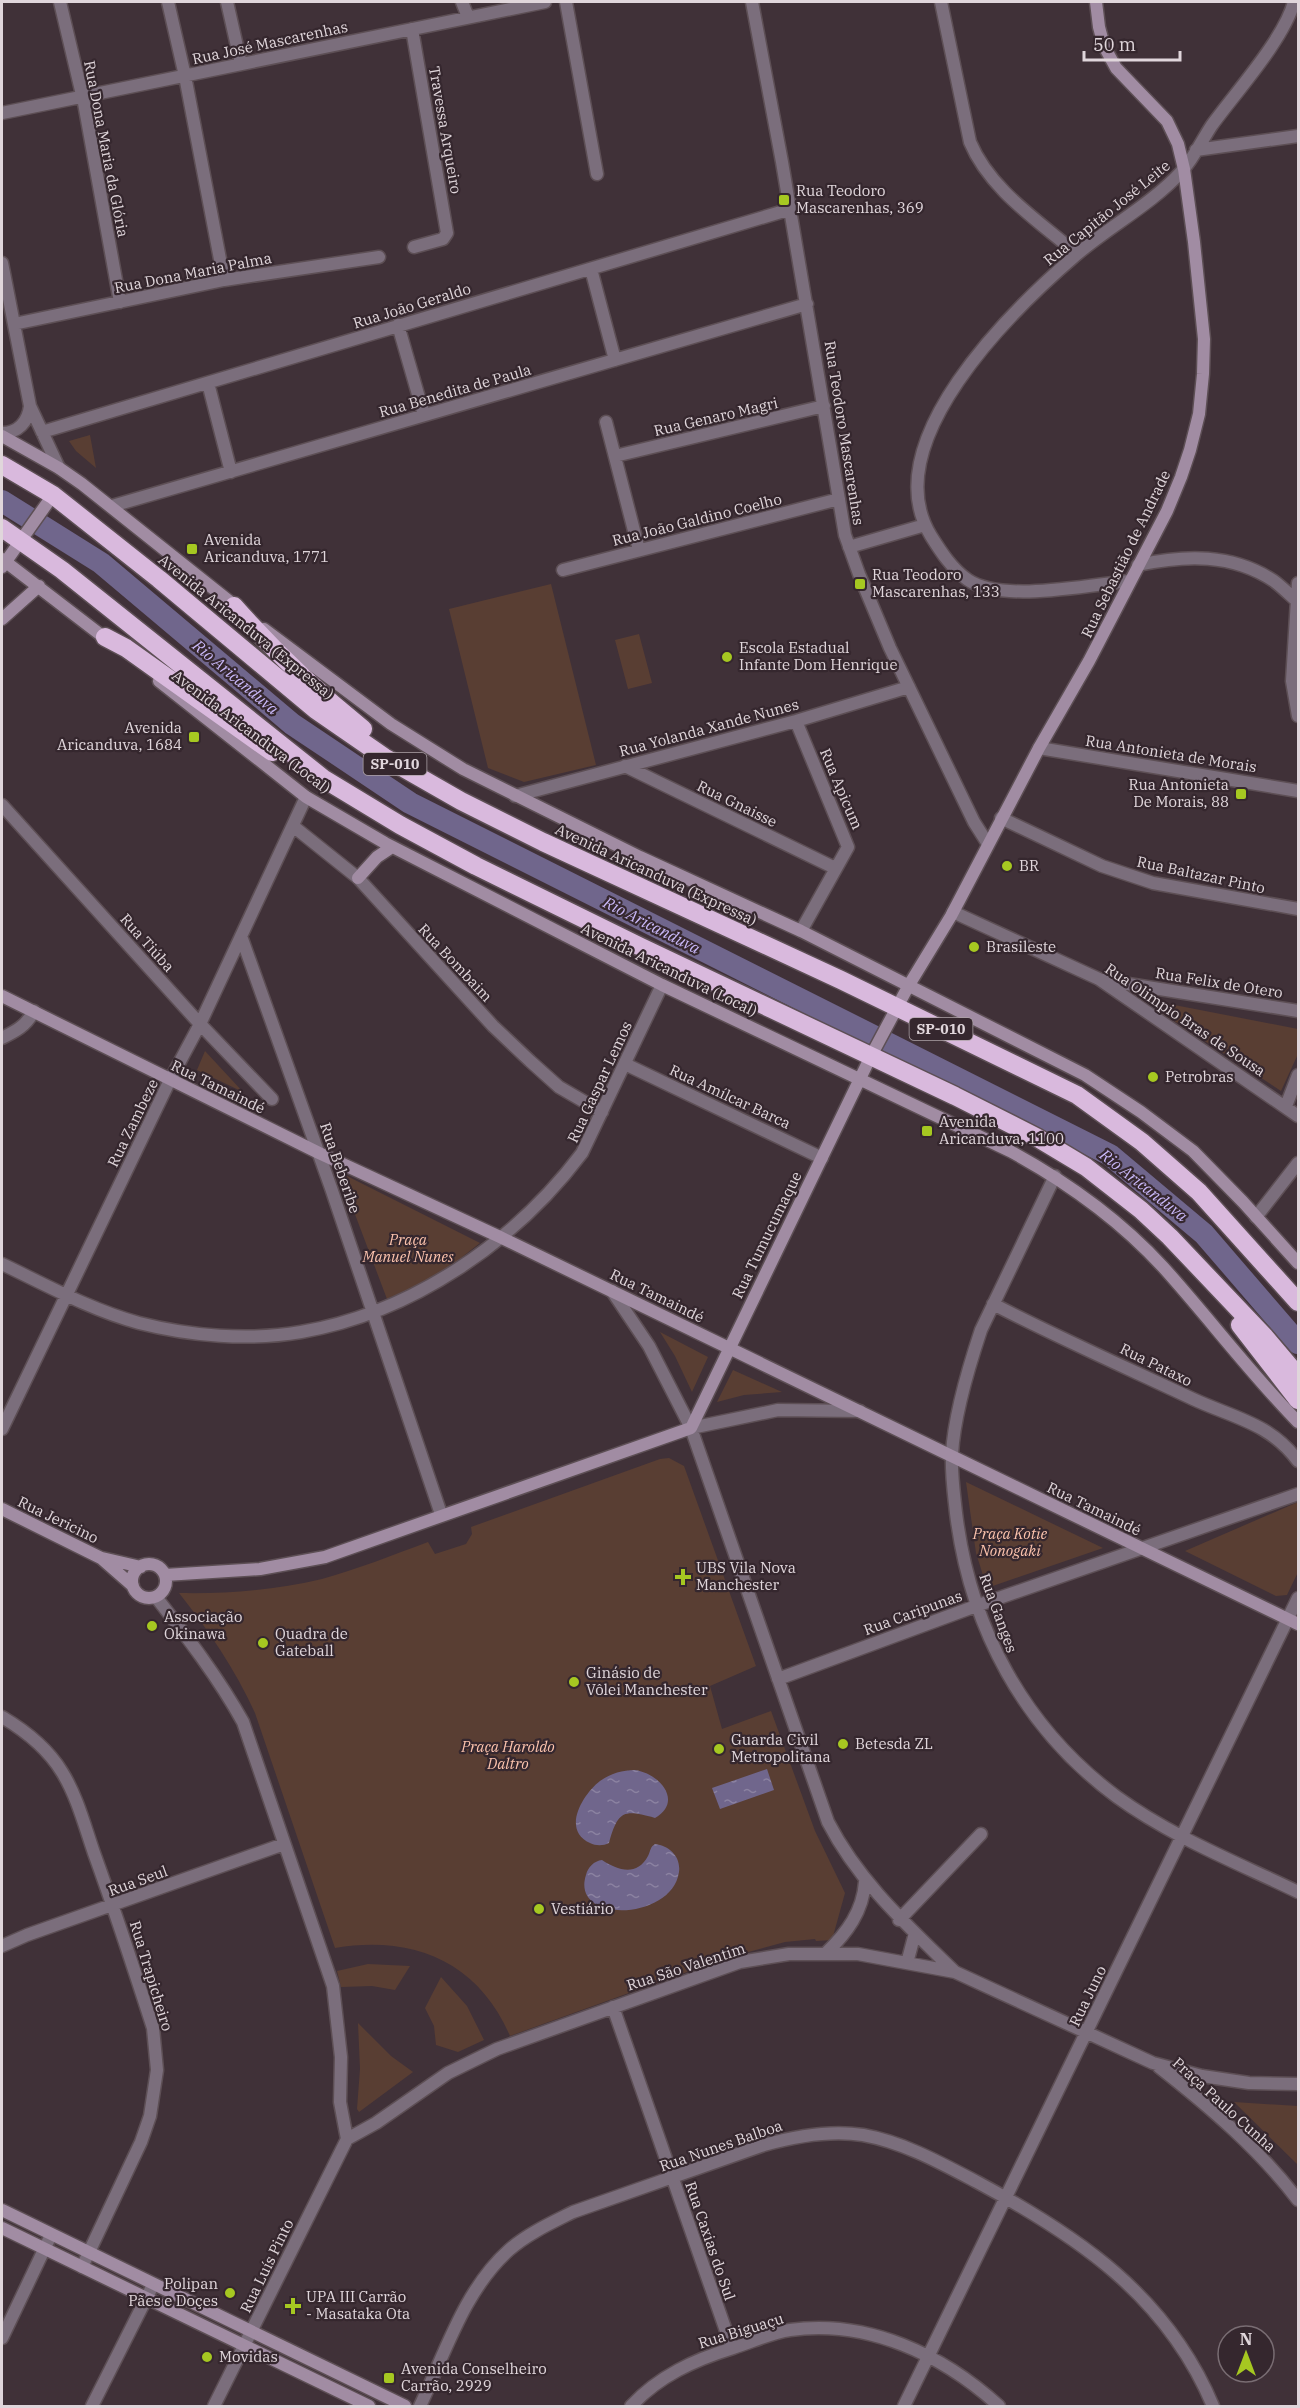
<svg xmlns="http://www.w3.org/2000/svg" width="1300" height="2408" font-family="'IBM Plex Serif',serif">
  <defs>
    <pattern id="water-ripples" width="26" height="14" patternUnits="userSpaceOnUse" patternTransform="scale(1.5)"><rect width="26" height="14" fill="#70668c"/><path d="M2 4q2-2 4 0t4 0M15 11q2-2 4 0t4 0" fill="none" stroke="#8b82a1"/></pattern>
  </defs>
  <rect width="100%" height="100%" fill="#403138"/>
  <path fill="#593e33" d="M 90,435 L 96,468 L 76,451 L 69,441 Z
    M 551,584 L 596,765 L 524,782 L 488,768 L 449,609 Z
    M 639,634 L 652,683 L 628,689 L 615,640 Z
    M 1164,1003 L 1298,1029 L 1298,1054 L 1281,1091 L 1156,1009 L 1158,1004 Z
    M 205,1051 L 243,1092 L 197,1070 Z
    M 339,1172 L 480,1243 L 438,1276 L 387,1299 Z
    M 660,1332 L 708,1357 L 692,1392 L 675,1356 Z
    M 733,1370 L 782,1392 L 744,1395 L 717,1402 Z
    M 669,1458 L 684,1466 L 756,1666 L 710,1686 L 722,1729 L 771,1711 L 815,1831 L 845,1893 L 832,1940 L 816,1941 L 815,1939 L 785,1942 L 723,1959 L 510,2036 C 478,1961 412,1935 335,1948 L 255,1713 C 235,1669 209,1631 179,1593 C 227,1594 275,1590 322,1579 C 358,1569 393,1555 428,1542 L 435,1554 L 466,1544 L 472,1534 L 471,1527 L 660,1459 Z
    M 966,1482 L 1103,1548 L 987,1588 L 976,1553 Z
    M 1298,1502 L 1298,1572 L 1287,1595 L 1276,1596 L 1185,1551 Z
    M 368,1964 L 410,1966 L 395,1990 L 372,1986 L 341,1987 L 337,1971 Z
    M 441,1977 L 467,2006 L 484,2040 L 458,2052 L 436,2045 L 434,2026 L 425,2008 Z
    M 358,2023 L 391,2056 L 413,2072 L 359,2112 L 357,2109 L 360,2069 Z
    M 1234,2102 L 1298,2106 L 1298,2159 L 1297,2164 Z"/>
  <path fill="url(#water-ripples)" d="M 767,1769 L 774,1790 L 720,1809 L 712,1788 Z
    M 635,1770 C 661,1774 683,1802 655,1818 C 623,1809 618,1811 609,1843 C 603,1846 596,1846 590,1843 C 561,1830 583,1794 600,1781 C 610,1774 622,1770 635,1770 Z
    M 655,1844 C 670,1846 681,1857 679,1872 C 672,1921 570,1924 586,1875 C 588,1867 594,1861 602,1860 C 617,1870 637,1877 648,1856 C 651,1850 650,1847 655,1844 Z"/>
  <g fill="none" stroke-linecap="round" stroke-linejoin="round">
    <path stroke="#70668c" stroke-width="22" d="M 2,501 L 101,563 L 292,724 L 410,803 L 1110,1155 L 1204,1234 L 1298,1343"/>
    <g stroke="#5d4f55" stroke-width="15">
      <path id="street" d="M 60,2 L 84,103 L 120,302
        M 168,2 L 185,76 L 224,280
        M 227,2 L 241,64
        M 462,2 L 468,17
        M 566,2 L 597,174
        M 752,2 L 782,162 L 845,535 L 859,574 L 890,648 L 974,822 L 988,844
        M 941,2 L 970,142 C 990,190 1039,221 1077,254
        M 412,29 L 447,233 L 443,239 L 414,247
        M 2,113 L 545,2
        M 1196,150 L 1298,136
        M 2,263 L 30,406 L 59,468
        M 591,269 L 615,360
        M 14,324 L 224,280 L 379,257
        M 398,325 L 424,415
        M 208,383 L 231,472
        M 606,422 L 639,550
        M 42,432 L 791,209
        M 2,433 C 18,433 28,422 30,406
        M 615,456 L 824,406
        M 112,506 L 807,304
        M 849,547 L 925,525
        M 1138,565 C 1185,555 1232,553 1274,581 C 1282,587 1290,595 1298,602
        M 563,570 L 839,499
        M 1129,581 C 1089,585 1002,603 968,580 C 952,569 941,552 931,536 C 874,443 1012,310 1076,255 C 1110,226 1152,204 1182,171 C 1194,158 1202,140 1212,125 C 1236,92 1284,39 1294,2
        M 1298,583 L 1292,681 L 1298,716
        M 796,721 L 848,847 L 801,931
        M 1039,748 L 1298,791
        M 625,766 L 835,868
        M 515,796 L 796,721 L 909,687
        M 2,805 L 200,1024 L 272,1099
        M 1001,818 L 1102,866 L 1153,883 L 1298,909
        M 293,826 L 358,878 L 493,1026 L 530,1061 L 559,1087 L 602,1112
        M 953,912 L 1099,979 L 1298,1116
        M 241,936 L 331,1188 L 441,1514
        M 1103,980 L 1298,1011
        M 2,1038 C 16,1031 26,1026 34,1011
        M 625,1064 L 822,1158
        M 1286,1106 L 1298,1075
        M 1055,1176 L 981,1330 C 969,1366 954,1416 952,1454 C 951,1474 954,1494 956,1513 C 970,1628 1024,1728 1117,1797 C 1172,1837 1238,1863 1298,1892
        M 1256,1217 L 1298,1163
        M 2,1264 C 46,1285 91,1310 139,1323 C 190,1336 249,1341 301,1332 C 412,1313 515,1242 582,1153 L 662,985
        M 612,1291 L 649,1346 L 691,1428 L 828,1822 C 859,1882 907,1925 955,1972
        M 993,1304 C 1059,1338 1127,1368 1193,1399 C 1234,1418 1270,1423 1298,1461
        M 691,1428 L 778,1410 L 860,1411
        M 2,1429 L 170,1080 L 200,1024 L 306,797
        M 156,1597 C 187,1637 218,1677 243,1722 L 333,1986 L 341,2057 L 340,2102 L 347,2139
        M 778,1679 L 976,1606 L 1298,1494
        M 2,1717 C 24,1730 48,1749 62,1772 C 77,1796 85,1827 94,1853 C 115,1911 134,1969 153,2028 L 157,2070 L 150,2116 L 141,2142 L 82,2267
        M 899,1920 L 981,1834
        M 2,1946 L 27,1935 L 284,1844
        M 826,1953 C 847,1933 863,1911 865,1882
        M 907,1963 L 915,1933
        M 613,2007 L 732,2348
        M 1159,2067 C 1210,2107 1259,2149 1298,2200
        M 347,2139 L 376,2123 L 448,2073 L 497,2049 L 740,1962 L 789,1954 L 858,1954 L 955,1972 L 1153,2063 L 1202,2076 L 1249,2083 L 1298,2084
        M 2,2338 L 51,2235
        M 92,2406 L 153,2285
        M 214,2406 L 347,2139
        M 420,2406 C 445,2354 464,2290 509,2250 C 527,2234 551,2223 573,2212 L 764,2145 C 796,2136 830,2130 863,2135 C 903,2142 941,2163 977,2182 C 1078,2236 1167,2296 1213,2406
        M 631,2406 C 659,2376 694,2360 733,2348 C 752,2342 770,2333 790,2330 C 868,2319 943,2355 999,2406
        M 904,2406 L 1298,1598"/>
    </g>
    <g stroke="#5d4f55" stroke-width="15">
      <path id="secondary" d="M 2,436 L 59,468 L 82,484 L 239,609
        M 2,559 L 110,642
        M 2,567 L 53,495
        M 2,619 L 39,586
        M 264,629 L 391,724 L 463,769 L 640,857 L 801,931 L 1085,1075 L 1141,1112 L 1193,1151 L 1243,1202 L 1298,1263
        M 159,681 L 306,797 L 385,843 L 662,985 L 1010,1151 C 1067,1182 1119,1219 1163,1267 C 1209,1318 1250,1373 1298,1422
        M 358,878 L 377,857 L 392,847
        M 2,996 L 319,1153 L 500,1237 L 1298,1624
        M 2,1509 L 101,1558 L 133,1586
        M 102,1558 L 141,1567
        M132 1581a17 17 0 1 1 34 0a17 17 0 1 1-34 0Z
        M 165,1575 L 260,1569 L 325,1557 L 691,1428 L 871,1056 L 909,985 L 951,916 L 1039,748 L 1089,661 L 1167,511 L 1181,477 L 1190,450 L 1199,414 L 1203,374 L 1204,339 L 1194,242 L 1184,169 L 1178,144 L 1167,121 L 1116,68 L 1104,46 L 1099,27 L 1096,2
        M 2,2210 L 405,2406
        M 2,2228 L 369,2406"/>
    </g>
    <g stroke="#5d4f55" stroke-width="21">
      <path id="highway" d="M 2,465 L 53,495 L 159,579 L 316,710 L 384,757 L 461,801 L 543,842 L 841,980 L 1077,1095 L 1142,1142 L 1199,1192 L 1298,1302
        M 2,528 L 62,570 L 324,779 L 400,825 L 476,866 L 641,947 L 955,1096 L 1036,1137 L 1086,1167 L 1141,1210 L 1170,1237 L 1265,1337 L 1298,1376
        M 234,606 C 274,651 316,691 363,729
        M 105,637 L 126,648 L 272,752
        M 1240,1325 L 1298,1400"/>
    </g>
    <use href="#street" stroke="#7b6e7c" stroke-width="12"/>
    <use href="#secondary" stroke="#a18ca3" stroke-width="12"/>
    <use href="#highway" stroke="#d9b9dd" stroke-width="18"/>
  </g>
  <g fill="#a6c821" stroke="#35272e" stroke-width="2">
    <rect x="778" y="194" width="12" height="12" rx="3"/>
    <rect x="186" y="543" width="12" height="12" rx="3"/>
    <rect x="854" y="578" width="12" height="12" rx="3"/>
    <circle cx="727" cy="657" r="6"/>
    <rect x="188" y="731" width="12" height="12" rx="3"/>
    <rect x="1235" y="788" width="12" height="12" rx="3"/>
    <circle cx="1007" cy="866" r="6"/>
    <circle cx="974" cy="947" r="6"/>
    <circle cx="1153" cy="1077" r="6"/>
    <rect x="921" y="1125" width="12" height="12" rx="3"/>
    <path d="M680 1568h6v6h6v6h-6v6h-6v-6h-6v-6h6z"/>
    <circle cx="152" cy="1626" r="6"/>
    <circle cx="263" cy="1643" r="6"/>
    <circle cx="574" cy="1682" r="6"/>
    <circle cx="843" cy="1744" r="6"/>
    <circle cx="719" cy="1749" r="6"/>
    <circle cx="539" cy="1909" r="6"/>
    <circle cx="230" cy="2293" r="6"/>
    <path d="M290 2297h6v6h6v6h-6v6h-6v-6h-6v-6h6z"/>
    <circle cx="207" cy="2357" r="6"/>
    <rect x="383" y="2372" width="12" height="12" rx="3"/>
  </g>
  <g text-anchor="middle" stroke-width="4.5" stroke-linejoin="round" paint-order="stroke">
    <g fill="#35272e" stroke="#ada2a7" stroke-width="1.5">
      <rect x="363.5" y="753" width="63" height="22" rx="4.5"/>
      <rect x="909.5" y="1018" width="63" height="22" rx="4.5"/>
    </g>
    <g font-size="14" font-weight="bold" fill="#e0d6db">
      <text x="395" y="769">SP-010</text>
      <text x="941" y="1034">SP-010</text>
    </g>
    <g font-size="15" fill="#e0d6db" stroke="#35272e">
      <text transform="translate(270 43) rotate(-12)" y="5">Rua José Mascarenhas</text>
      <text transform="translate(445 130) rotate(80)" y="5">Travessa Arqueiro</text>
      <text transform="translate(106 149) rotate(79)" y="5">Rua Dona Maria da Glória</text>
      <text transform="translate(1107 213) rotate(-39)" y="5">Rua Capitão José Leite</text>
      <text transform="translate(193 273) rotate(-11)" y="5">Rua Dona Maria Palma</text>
      <text transform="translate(412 306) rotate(-17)" y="5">Rua João Geraldo</text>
      <text transform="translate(455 391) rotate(-16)" y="5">Rua Benedita de Paula</text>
      <text transform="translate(716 417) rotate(-13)" y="5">Rua Genaro Magri</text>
      <text transform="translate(844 433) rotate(81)" y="5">Rua Teodoro Mascarenhas</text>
      <text transform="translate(697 520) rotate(-14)" y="5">Rua João Galdino Coelho</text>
      <text transform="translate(1126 554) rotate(-64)" y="5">Rua Sebastião de Andrade</text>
      <text transform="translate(246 627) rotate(39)" y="5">Avenida Aricanduva (Expressa)</text>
      <text transform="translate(709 728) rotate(-15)" y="5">Rua Yolanda Xande Nunes</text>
      <text transform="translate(251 732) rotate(37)" y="5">Avenida Aricanduva (Local)</text>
      <text transform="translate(1171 754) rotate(9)" y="5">Rua Antonieta de Morais</text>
      <text transform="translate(841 789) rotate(67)" y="5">Rua Apicum</text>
      <text transform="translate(737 804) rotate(26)" y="5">Rua Gnaisse</text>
      <text transform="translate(656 875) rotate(25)" y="5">Avenida Aricanduva (Expressa)</text>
      <text transform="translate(1201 875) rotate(12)" y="5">Rua Baltazar Pinto</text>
      <text transform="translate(147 943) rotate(48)" y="5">Rua Tiúba</text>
      <text transform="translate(455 963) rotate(47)" y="5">Rua Bombaim</text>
      <text transform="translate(669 970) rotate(26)" y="5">Avenida Aricanduva (Local)</text>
      <text transform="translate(1219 983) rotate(9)" y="5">Rua Felix de Otero</text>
      <text transform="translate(1185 1020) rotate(34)" y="5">Rua Olimpio Bras de Sousa</text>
      <text transform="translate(600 1082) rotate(-65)" y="5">Rua Gaspar Lemos</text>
      <text transform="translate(218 1087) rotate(26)" y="5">Rua Tamaindé</text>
      <text transform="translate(730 1097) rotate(25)" y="5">Rua Amílcar Barca</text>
      <text transform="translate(133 1123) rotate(-64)" y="5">Rua Zambeze</text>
      <text transform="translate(340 1168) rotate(71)" y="5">Rua Beberibe</text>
      <text transform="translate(767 1235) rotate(-64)" y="5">Rua Tumucumaque</text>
      <text transform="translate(657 1296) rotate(26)" y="5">Rua Tamaindé</text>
      <text transform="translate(1156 1365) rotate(26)" y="5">Rua Pataxo</text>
      <text transform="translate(1094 1509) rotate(26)" y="5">Rua Tamaindé</text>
      <text transform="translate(58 1520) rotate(26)" y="5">Rua Jericino</text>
      <text transform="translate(913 1613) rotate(-20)" y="5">Rua Caripunas</text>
      <text transform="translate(998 1613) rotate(70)" y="5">Rua Ganges</text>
      <text transform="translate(138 1881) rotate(-20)" y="5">Rua Seul</text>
      <text transform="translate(686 1967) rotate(-18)" y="5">Rua São Valentim</text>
      <text transform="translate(151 1976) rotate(73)" y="5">Rua Trapicheiro</text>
      <text transform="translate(1088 1996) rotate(-64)" y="5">Rua Juno</text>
      <text transform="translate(1224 2105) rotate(42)" y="5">Praça Paulo Cunha</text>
      <text transform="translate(721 2146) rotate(-19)" y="5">Rua Nunes Balboa</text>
      <text transform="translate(710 2241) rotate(71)" y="5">Rua Caxias do Sul</text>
      <text transform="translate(267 2266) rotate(-64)" y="5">Rua Luís Pinto</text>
      <text transform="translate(741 2331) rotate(-17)" y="5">Rua Biguaçu</text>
    </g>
    <g font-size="15" fill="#e0d6db" stroke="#35272e" text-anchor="start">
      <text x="796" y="196">Rua Teodoro<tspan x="796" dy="17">Mascarenhas, 369</tspan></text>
      <text x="204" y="545">Avenida<tspan x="204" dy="17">Aricanduva, 1771</tspan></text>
      <text x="872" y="580">Rua Teodoro<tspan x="872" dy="17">Mascarenhas, 133</tspan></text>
      <text x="739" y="653">Escola Estadual<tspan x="739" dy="17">Infante Dom Henrique</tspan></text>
      <text x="182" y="733" text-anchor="end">Avenida<tspan x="182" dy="17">Aricanduva, 1684</tspan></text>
      <text x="1229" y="790" text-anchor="end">Rua Antonieta<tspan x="1229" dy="17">De Morais, 88</tspan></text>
      <text x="1019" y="871">BR</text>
      <text x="986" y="952">Brasileste</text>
      <text x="1165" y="1082">Petrobras</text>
      <text x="939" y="1127">Avenida<tspan x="939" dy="17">Aricanduva, 1100</tspan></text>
      <text x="696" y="1573">UBS Vila Nova<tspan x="696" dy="17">Manchester</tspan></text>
      <text x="164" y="1622">Associação<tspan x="164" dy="17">Okinawa</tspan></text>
      <text x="275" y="1639">Quadra de<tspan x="275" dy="17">Gateball</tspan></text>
      <text x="586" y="1678">Ginásio de<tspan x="586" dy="17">Vôlei Manchester</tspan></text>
      <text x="731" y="1745">Guarda Civil<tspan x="731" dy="17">Metropolitana</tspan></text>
      <text x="855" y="1749">Betesda ZL</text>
      <text x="551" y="1914">Vestiário</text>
      <text x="218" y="2289" text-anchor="end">Polipan<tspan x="218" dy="17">Pães e Doçes</tspan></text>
      <text x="306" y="2302">UPA III Carrão<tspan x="306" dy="17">- Masataka Ota</tspan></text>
      <text x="219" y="2362">Movidas</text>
      <text x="401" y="2374">Avenida Conselheiro<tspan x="401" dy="17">Carrão, 2929</tspan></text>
    </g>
    <g font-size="15" font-style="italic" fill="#fcc3ad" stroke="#35272e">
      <text x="408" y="1245">Praça<tspan x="408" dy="17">Manuel Nunes</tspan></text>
      <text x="1010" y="1539">Praça Kotie<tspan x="1010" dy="17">Nonogaki</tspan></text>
      <text x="508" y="1752">Praça Haroldo<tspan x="508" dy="17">Daltro</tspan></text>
    </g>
    <g font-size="16" font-style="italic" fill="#c9b8f8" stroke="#35272e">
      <text transform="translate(236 677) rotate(40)" y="6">Rio Aricanduva</text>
      <text transform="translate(652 925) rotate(27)" y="6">Rio Aricanduva</text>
      <text transform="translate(1144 1185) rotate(38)" y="6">Rio Aricanduva</text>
    </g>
  </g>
  <rect width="1300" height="2408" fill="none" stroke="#e0d6db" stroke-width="6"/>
  <g transform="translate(1246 2354)"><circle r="28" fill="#35272e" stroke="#796d73" stroke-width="1.5"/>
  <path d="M0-4.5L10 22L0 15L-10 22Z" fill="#a6c821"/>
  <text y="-9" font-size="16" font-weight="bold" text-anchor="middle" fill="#e0d6db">N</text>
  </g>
  <path d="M1084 51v9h96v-9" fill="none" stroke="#e0d6db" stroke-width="3"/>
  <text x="1093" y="51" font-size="18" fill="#e0d6db" stroke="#35272e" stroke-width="4.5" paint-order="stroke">50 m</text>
</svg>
